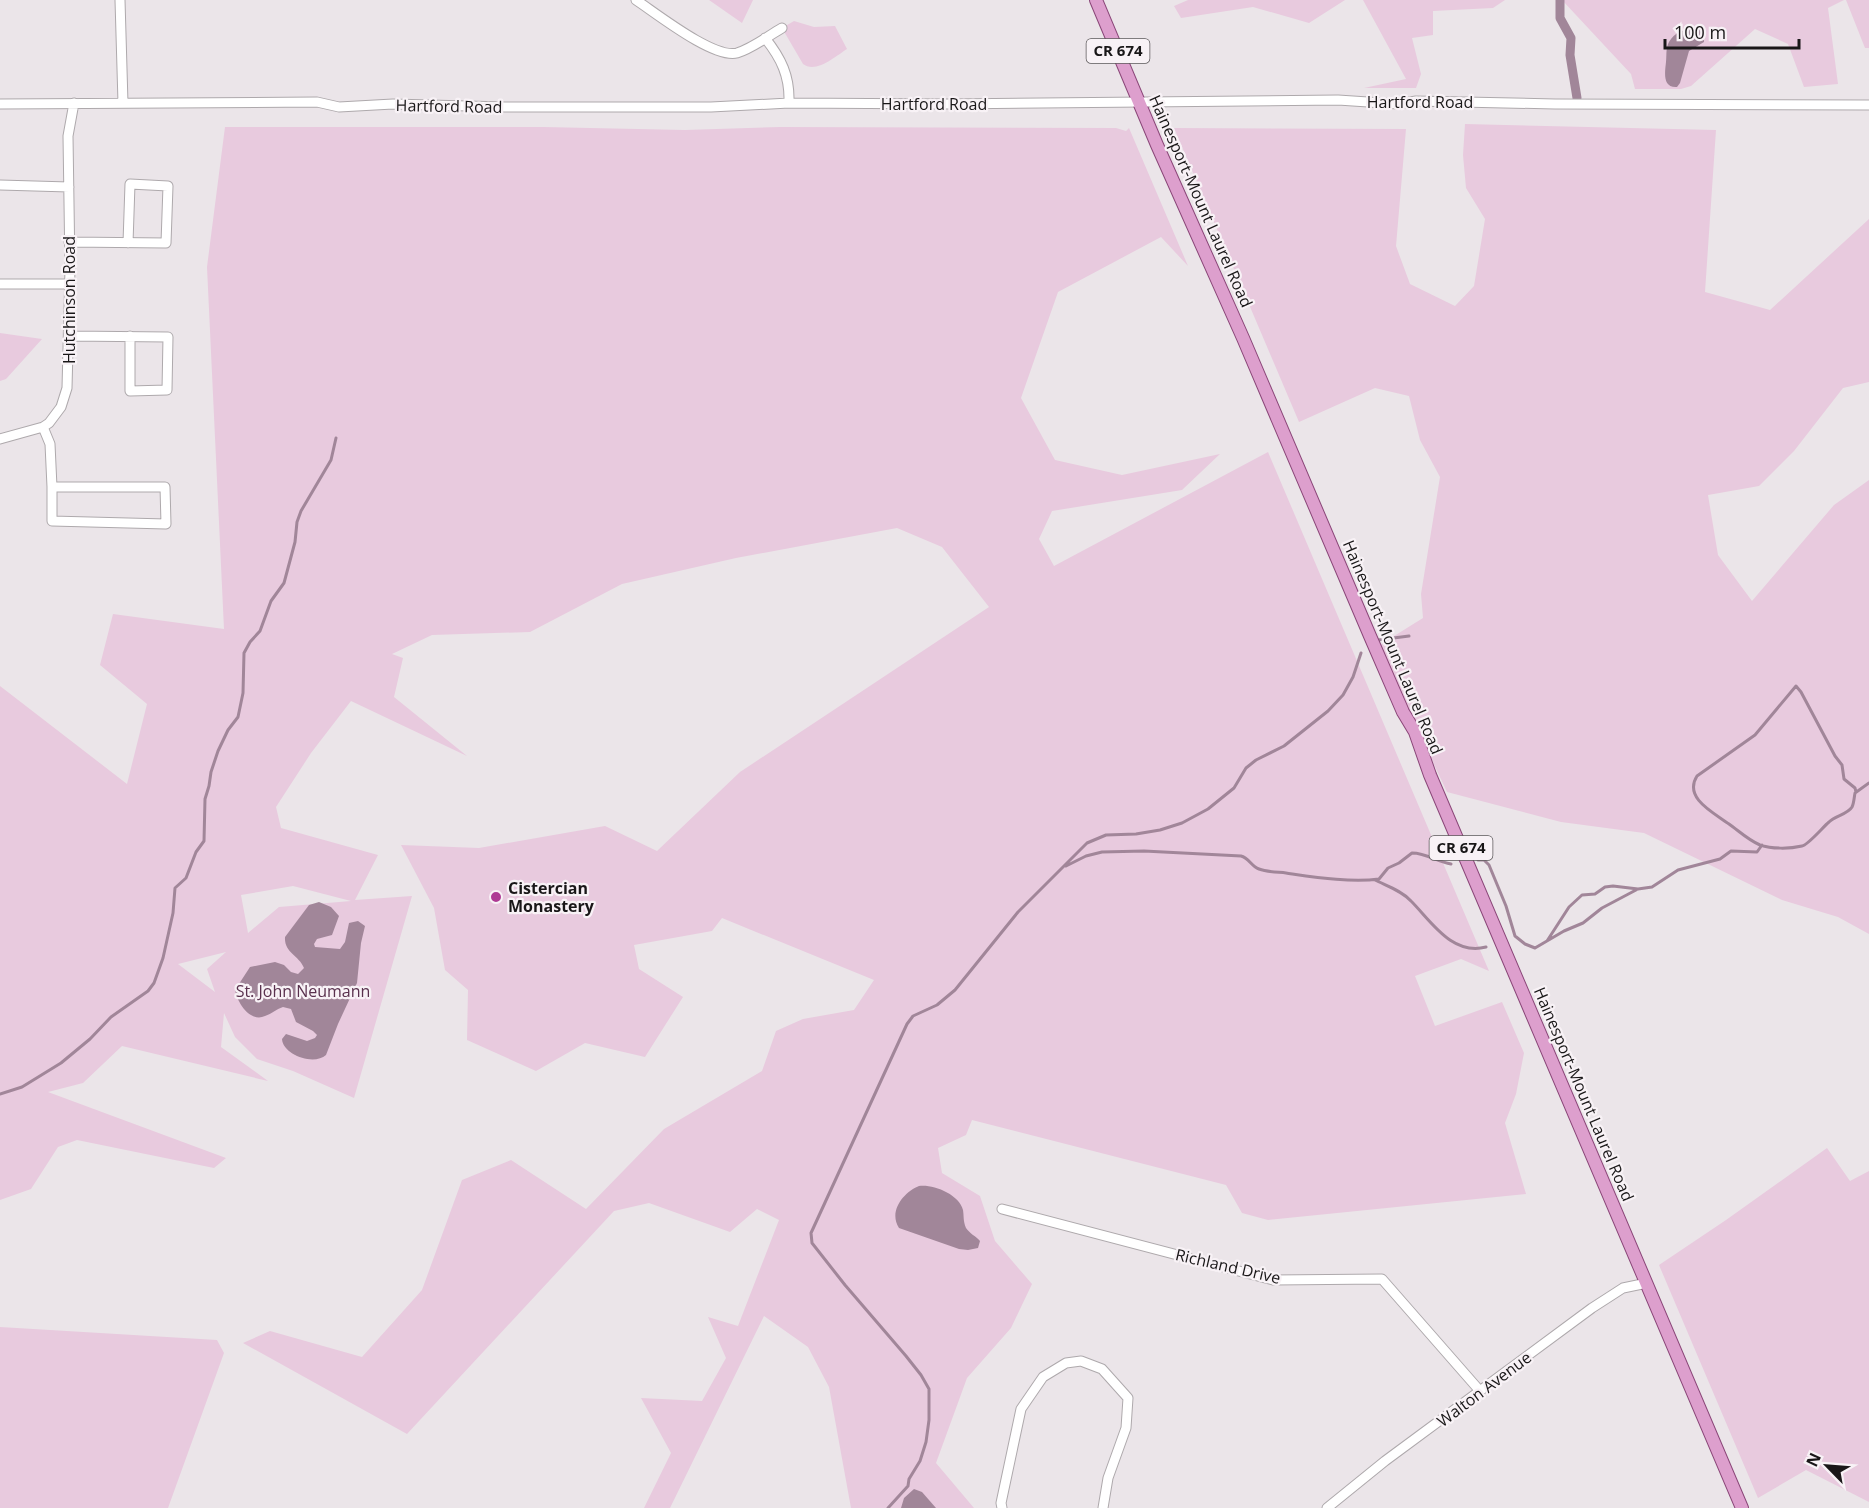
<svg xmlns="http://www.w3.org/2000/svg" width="1869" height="1508" font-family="'Open Sans',sans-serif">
  <rect width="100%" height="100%" fill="#ebe5e9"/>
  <path fill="#e8cade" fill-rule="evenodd" d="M 709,0 L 753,0 L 742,23 Z
    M 1188,0 L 1345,0 L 1309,23 L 1253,7 L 1181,18 L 1174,6 Z
    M 1363,0 L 1505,0 L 1493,8 L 1433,11 L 1433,35 L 1412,38 L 1421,74 L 1416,88 L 1364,88 L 1406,79 Z
    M 1562,0 L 1844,0 L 1828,8 L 1838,84 L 1804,87 L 1788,44 L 1755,29 L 1691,86 L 1681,89 L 1635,89 L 1631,74 Z
    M 1846,0 L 1869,0 L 1869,48 L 1865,48 Z
    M 794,21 L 814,27 L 835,26 L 847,49 C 836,56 816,74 803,64 L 782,28 Z
    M 1465,124 L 1716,130 L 1705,292 L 1770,310 L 1869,219 L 1869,382 L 1843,388 L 1794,451 L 1759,486 L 1708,495 L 1718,555 L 1752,601 L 1834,505 L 1869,480 L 1869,934 L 1838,917 L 1782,900 L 1644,833 L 1561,822 L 1447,792 L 1378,646 L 1423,618 L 1421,594 L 1440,477 L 1420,440 L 1409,396 L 1375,388 L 1299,422 L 1174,128 L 1406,129 L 1396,246 L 1410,284 L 1455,306 L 1474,286 L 1485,219 L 1466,188 L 1463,155 Z
    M 225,127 L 543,127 L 685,130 L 780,127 L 1116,128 L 1126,131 L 1129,128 L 1188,266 L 1161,237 L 1058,292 L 1021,398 L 1055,460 L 1122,475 L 1220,454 L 1182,490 L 1052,511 L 1039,539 L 1054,566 L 1268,452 L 1489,971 L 1461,959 L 1415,976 L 1435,1026 L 1502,1002 L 1524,1053 L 1516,1094 L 1505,1123 L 1526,1194 L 1268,1220 L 1242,1213 L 1226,1185 L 972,1120 L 966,1135 L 938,1148 L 942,1173 L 980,1196 L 995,1241 L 1032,1284 L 1011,1328 L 967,1378 L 936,1463 L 974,1508 L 851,1508 L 829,1387 L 808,1347 L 764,1316 L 670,1508 L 644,1508 L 671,1453 L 641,1398 L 702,1401 L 726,1358 L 708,1317 L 738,1326 L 779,1220 L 757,1209 L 730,1232 L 649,1203 L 614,1211 L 407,1434 L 243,1343 L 270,1331 L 362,1357 L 422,1290 L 462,1180 L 511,1160 L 586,1209 L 664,1129 L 762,1071 L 776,1031 L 803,1019 L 854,1010 L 874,980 L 722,918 L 712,931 L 634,945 L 639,969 L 683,997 L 645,1057 L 585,1043 L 536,1071 L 467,1040 L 468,990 L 445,970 L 434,908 L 401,845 L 479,848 L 605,826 L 657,851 L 740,772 L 989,607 L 942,547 L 897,528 L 736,558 L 622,584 L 530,632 L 432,635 L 392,654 L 403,658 L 394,697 L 467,756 L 351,701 L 311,753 L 276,807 L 281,828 L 378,855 L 355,900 L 412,896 L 354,1098 L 293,1071 L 257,1059 L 235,1037 L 224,1013 L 221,1047 L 268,1081 L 122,1046 L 83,1083 L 48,1092 L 226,1158 L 214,1168 L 77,1140 L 58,1147 L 31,1189 L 0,1200 L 0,686 L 127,784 L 147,704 L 100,665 L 113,614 L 224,629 L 207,267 ZM 293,886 L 351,901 L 279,907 L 248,933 L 241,895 ZM 226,952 L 207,969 L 215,992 L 178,964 Z
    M 0,333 L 42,339 L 6,379 L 0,381 Z
    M 1827,1148 L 1850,1181 L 1869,1171 L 1869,1502 L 1806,1470 L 1758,1498 L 1659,1265 L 1726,1220 Z
    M 0,1327 L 217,1340 L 224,1353 L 168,1508 L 0,1508 Z"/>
  <path fill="#a18699" d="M 1696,28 L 1701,29 L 1704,33 L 1704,42 L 1689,51 L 1680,83 L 1677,87 C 1662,88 1665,72 1666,62 C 1667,54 1665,46 1671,39 C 1677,31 1687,29 1696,28 Z
    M 319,902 L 331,907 L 339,916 L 332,935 L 317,939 L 314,944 L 315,947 L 340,949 L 345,942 L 349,923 L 358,921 L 365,926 L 361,943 L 357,983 L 338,1024 L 326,1055 C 314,1066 283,1055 282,1039 L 286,1034 L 307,1041 L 315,1038 L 317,1035 L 313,1031 L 296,1022 L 291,1009 L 283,1007 C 276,1009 272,1014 265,1016 C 250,1023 237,1002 235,990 L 250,967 L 275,962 L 284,965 L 291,972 L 298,974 L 304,968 C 299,955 284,953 285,937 L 309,905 Z
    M 919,1186 C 933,1184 959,1194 963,1210 C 964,1216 963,1221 966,1228 C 970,1234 976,1236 980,1241 L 978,1248 L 968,1250 L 959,1249 L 899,1228 C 888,1211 904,1192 919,1186 Z
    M 914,1489 L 922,1492 L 936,1508 L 901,1508 L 904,1498 Z"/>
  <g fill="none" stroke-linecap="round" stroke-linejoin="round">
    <path stroke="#a18699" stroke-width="3" d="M 1378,640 L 1409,636
      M 1856,792 L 1855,788 L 1844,779 L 1842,765 L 1835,756 L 1801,692 L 1796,686 L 1755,735 L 1697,776 C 1683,798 1714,813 1729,824 C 1739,831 1748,840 1760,845 C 1772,849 1789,849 1802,846 C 1808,845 1823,827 1829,822 C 1835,816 1848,814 1852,807 C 1854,803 1854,798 1855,793 L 1869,783
      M 1478,860 L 1484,860 L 1489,865 L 1506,906 L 1515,936 L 1525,944 L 1535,948 L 1564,931 L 1583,923 L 1602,908 L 1636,890
      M 1066,866 L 1086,856 L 1102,852 L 1144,851 L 1241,856 C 1249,858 1251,866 1259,869 C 1267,872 1277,872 1286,873 C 1314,877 1351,883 1379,879 L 1388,868 L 1399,863 L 1412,853 C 1427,853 1437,862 1451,864
      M 1375,880 C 1387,886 1402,891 1411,901 C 1431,921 1452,956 1486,947
      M 1547,941 L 1569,907 L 1582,895 L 1595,894 L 1605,887 L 1613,886 L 1638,889 L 1652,887 L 1678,870 L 1720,859 L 1731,851 L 1757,852 L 1762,845
      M 0,1094 L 22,1087 L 61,1063 L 90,1039 L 111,1017 L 148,991 L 154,983 L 163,958 L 173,913 L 175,888 L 186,878 L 196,852 L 204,841 L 205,799 L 209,786 L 211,772 L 218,751 L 228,730 L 238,717 L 243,693 L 244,653 L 250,642 L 260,631 L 271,601 L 284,583 L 295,542 L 297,522 L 301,511 L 331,460 L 336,438
      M 888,1508 L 908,1486 L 909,1479 L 920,1461 L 926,1442 L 929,1420 L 929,1389 L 921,1375 L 906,1356 L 845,1285 L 812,1243 L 811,1233 L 907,1024 L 913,1016 L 937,1005 L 955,990 L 1018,912 L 1087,843 L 1106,835 L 1136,834 L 1160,830 L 1182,823 L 1208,809 L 1234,788 L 1246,768 L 1256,760 L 1284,746 L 1328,711 L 1343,695 L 1353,677 L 1361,653"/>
    <path stroke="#a18699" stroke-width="9" d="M 1560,0 L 1560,18 L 1571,38 L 1570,55 L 1577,98"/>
    <g stroke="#aea9ac" stroke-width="11">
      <path id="minor" d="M 120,0 L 123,103
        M 636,0 C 657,14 714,59 737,53 C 753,48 768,36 782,28
        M 765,38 C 781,58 790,76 789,103
        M 0,104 L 317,102 L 339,107 L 393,104 L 505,107 L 711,107 L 789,103 L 948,104 L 1338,100 L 1398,104 L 1416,101 L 1555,104 L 1869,105
        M 0,185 L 69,187
        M 69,242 L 166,243 L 168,186 L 130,184 L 128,243
        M 0,284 L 70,284
        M 69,336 L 168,337 L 167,390 L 130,391 L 130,336
        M 43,427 L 50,444 L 52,487
        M 0,439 L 43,427 L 49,423 L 61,407 L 67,388 L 70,269 L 68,136 L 74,103
        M 52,487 L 165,487 L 166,524 L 52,521 Z
        M 1002,1209 L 1273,1280 L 1382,1279 L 1480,1391
        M 1002,1508 L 1001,1503 L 1021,1409 L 1043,1377 L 1066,1363 L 1081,1361 L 1102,1369 L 1128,1398 L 1126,1428 L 1108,1478 L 1103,1508
        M 1327,1508 L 1385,1461 L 1592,1308 L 1623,1288 L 1647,1283"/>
    </g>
    <g stroke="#8a4678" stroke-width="14">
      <path id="major" d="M 1096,0 L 1157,145 L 1243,338 L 1370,636 L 1403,712 L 1415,732 L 1430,775 L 1742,1508"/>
    </g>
    <use href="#minor" stroke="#fff" stroke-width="9"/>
    <use href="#major" stroke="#dd9fcd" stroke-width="12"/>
  </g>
  <circle fill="#ae3a94" stroke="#f8f2f6" stroke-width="2" cx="496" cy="897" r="6"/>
  <g text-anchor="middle" stroke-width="4.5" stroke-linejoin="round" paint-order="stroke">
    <g fill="#f8f2f6" stroke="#5c595b" stroke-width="1.5">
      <rect x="1086.5" y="39" width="63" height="24" rx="4.5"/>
      <rect x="1429.5" y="836" width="63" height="24" rx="4.5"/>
    </g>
    <g font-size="15" font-weight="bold" fill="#191718">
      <text x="1118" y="56">CR 674</text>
      <text x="1461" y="853">CR 674</text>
    </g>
    <g font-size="16" fill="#191718" stroke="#f8f2f6">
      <text x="1420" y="108">Hartford Road</text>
      <text x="934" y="110">Hartford Road</text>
      <text transform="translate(449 106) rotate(1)" y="6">Hartford Road</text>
      <text transform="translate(1201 201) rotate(66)" y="6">Hainesport-Mount Laurel Road</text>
      <text transform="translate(69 300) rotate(-90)" y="6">Hutchinson Road</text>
      <text transform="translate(1393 647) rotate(67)" y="6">Hainesport-Mount Laurel Road</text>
      <text transform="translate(1584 1094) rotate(67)" y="6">Hainesport-Mount Laurel Road</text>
      <text transform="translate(1228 1266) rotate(13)" y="6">Richland Drive</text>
      <text transform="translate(1484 1389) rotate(-37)" y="6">Walton Avenue</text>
    </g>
    <g font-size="16" font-weight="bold" fill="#191718" stroke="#f8f2f6" text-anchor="start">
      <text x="508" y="894">Cistercian<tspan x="508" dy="18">Monastery</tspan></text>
    </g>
    <g font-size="16" fill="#5a314e" stroke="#f8f2f6">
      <text x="303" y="997">St. John Neumann</text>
    </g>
  </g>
  <g transform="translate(1827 1466) rotate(295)" stroke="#f8f2f6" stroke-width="4.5" paint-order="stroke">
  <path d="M0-4.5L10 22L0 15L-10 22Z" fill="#191718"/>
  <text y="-9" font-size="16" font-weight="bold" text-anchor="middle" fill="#191718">N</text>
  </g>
  <path d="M1665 39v9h134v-9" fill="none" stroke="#191718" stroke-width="3"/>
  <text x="1674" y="39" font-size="18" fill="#191718" stroke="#f8f2f6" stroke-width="4.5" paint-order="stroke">100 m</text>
</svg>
